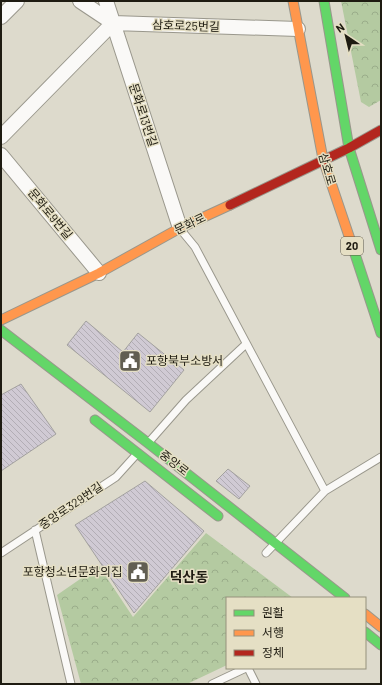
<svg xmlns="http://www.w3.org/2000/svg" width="382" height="685" font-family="Barlow,'Noto Sans KR',sans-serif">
  <defs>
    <pattern id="park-crowns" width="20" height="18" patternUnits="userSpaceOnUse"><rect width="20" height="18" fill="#b4caa1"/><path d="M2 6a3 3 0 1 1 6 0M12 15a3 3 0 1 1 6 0" fill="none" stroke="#9aad8a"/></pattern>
    <pattern id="building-back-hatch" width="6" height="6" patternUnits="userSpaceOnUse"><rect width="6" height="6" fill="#d0cad4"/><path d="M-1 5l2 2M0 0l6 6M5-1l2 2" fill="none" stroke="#b2adb5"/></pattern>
  </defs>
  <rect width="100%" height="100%" fill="#dddacc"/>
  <path fill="url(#park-crowns)" d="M 341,1 L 381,1 L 381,100 L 369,107 L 361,102 Z
    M 206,533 L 293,598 L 227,598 L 227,665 L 187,684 L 81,684 L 57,595 L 99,566 L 133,617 Z"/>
  <path fill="url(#building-back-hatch)" stroke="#a3a19f" d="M 86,321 L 123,352 L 138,333 L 184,370 L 150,412 L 67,345 Z
    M 21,384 L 56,434 L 1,471 L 1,395 Z
    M 228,469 L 250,486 L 239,499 L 216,481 Z
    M 145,481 L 204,531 L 134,613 L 75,525 Z"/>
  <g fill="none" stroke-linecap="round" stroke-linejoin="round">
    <g stroke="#99978c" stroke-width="9">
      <path id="lane" d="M 181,230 L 195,247 L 325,491
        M 149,442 L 186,400 L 246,344
        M 35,530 L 71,684
        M 1,553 L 116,477 L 135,456
        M 266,553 L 325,491 L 381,457
        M 248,668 L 256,684
        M 212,684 L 246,668"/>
    </g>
    <g stroke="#99978c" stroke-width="16">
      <path id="street" d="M 80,1 L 113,23 L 298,29
        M 106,1 L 180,228
        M 1,17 L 17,1
        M 1,137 L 113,23
        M 1,155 L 99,273"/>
    </g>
    <g stroke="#99978c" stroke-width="11">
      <path id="fast" d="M 324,1 L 349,148 L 381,250
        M 353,248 L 381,333
        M 1,330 L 148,443 L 345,598
        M 95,420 L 218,516
        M 365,632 L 381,645"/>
    </g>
    <g stroke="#99978c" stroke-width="11">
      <path id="slow" d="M 293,1 L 323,159 L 353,248
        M 1,320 L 99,273 L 180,228 L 230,205
        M 365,614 L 381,627"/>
    </g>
    <g stroke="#99978c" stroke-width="11">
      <path id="jam" d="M 230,205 L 349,148 L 381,130"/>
    </g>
    <use href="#lane" stroke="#faf9f7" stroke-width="7"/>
    <use href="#street" stroke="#faf9f7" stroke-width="14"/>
    <use href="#fast" stroke="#63d668" stroke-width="9"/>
    <use href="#slow" stroke="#ff974d" stroke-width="9"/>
    <use href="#jam" stroke="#b3261e" stroke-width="9"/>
  </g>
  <defs>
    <g id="civic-square" transform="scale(1.15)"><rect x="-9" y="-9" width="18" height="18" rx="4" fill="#615e52" stroke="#e5dfc4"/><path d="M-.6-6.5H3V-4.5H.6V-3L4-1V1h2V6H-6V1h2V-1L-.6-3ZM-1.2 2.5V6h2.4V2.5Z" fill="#fff"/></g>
  </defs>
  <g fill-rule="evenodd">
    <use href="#civic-square" x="130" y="361"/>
    <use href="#civic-square" x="138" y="572"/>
  </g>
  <g text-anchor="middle" stroke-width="3" stroke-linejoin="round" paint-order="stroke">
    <rect fill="#e5dfc4" stroke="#5a5647" stroke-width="1" x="341" y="237" width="22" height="18" rx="3"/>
    <g font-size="11" font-weight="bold" fill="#1e1b11">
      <text x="352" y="250">20</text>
    </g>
    <g font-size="12" fill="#1e1b11" stroke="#e5dfc4">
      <text transform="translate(186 26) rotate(2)" y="4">삼호로25번길</text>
      <text transform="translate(143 115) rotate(72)" y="4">문화로13번길</text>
      <text transform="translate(327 169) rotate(74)" y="4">삼호로</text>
      <text transform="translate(50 214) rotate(50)" y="4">문화로9번길</text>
      <text transform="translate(190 224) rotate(-26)" y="4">문화로</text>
      <text transform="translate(174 463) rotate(38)" y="4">중앙로</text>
      <text transform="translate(71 506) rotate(-34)" y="4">중앙로329번길</text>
    </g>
    <g font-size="12" fill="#1e1b11" stroke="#e5dfc4" text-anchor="start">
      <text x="146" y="365">포항북부소방서</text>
      <text x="122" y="576" text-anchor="end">포항청소년문화의집</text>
    </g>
    <g font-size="14" font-weight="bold" fill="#1e1b11" stroke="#e5dfc4">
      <text x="189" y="582">덕산동</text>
    </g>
  </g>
  <rect width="382" height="685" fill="none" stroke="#1e1b11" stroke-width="4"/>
  <rect x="226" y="597" width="140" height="72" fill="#e5dfc4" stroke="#95917c"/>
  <rect x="234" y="610" width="20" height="6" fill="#63d668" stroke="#95917c"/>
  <text x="262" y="617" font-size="12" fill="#1e1b11">원활</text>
  <rect x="234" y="630" width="20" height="6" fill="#ff974d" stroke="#95917c"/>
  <text x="262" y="637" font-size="12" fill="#1e1b11">서행</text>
  <rect x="234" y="650" width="20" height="6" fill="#b3261e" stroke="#95917c"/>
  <text x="262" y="657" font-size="12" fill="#1e1b11">정체</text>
  <g transform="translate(346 36) rotate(325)" stroke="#e5dfc4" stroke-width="3" paint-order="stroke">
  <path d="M0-3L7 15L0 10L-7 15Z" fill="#1e1b11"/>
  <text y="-6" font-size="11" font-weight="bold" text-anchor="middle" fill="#1e1b11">N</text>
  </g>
</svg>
